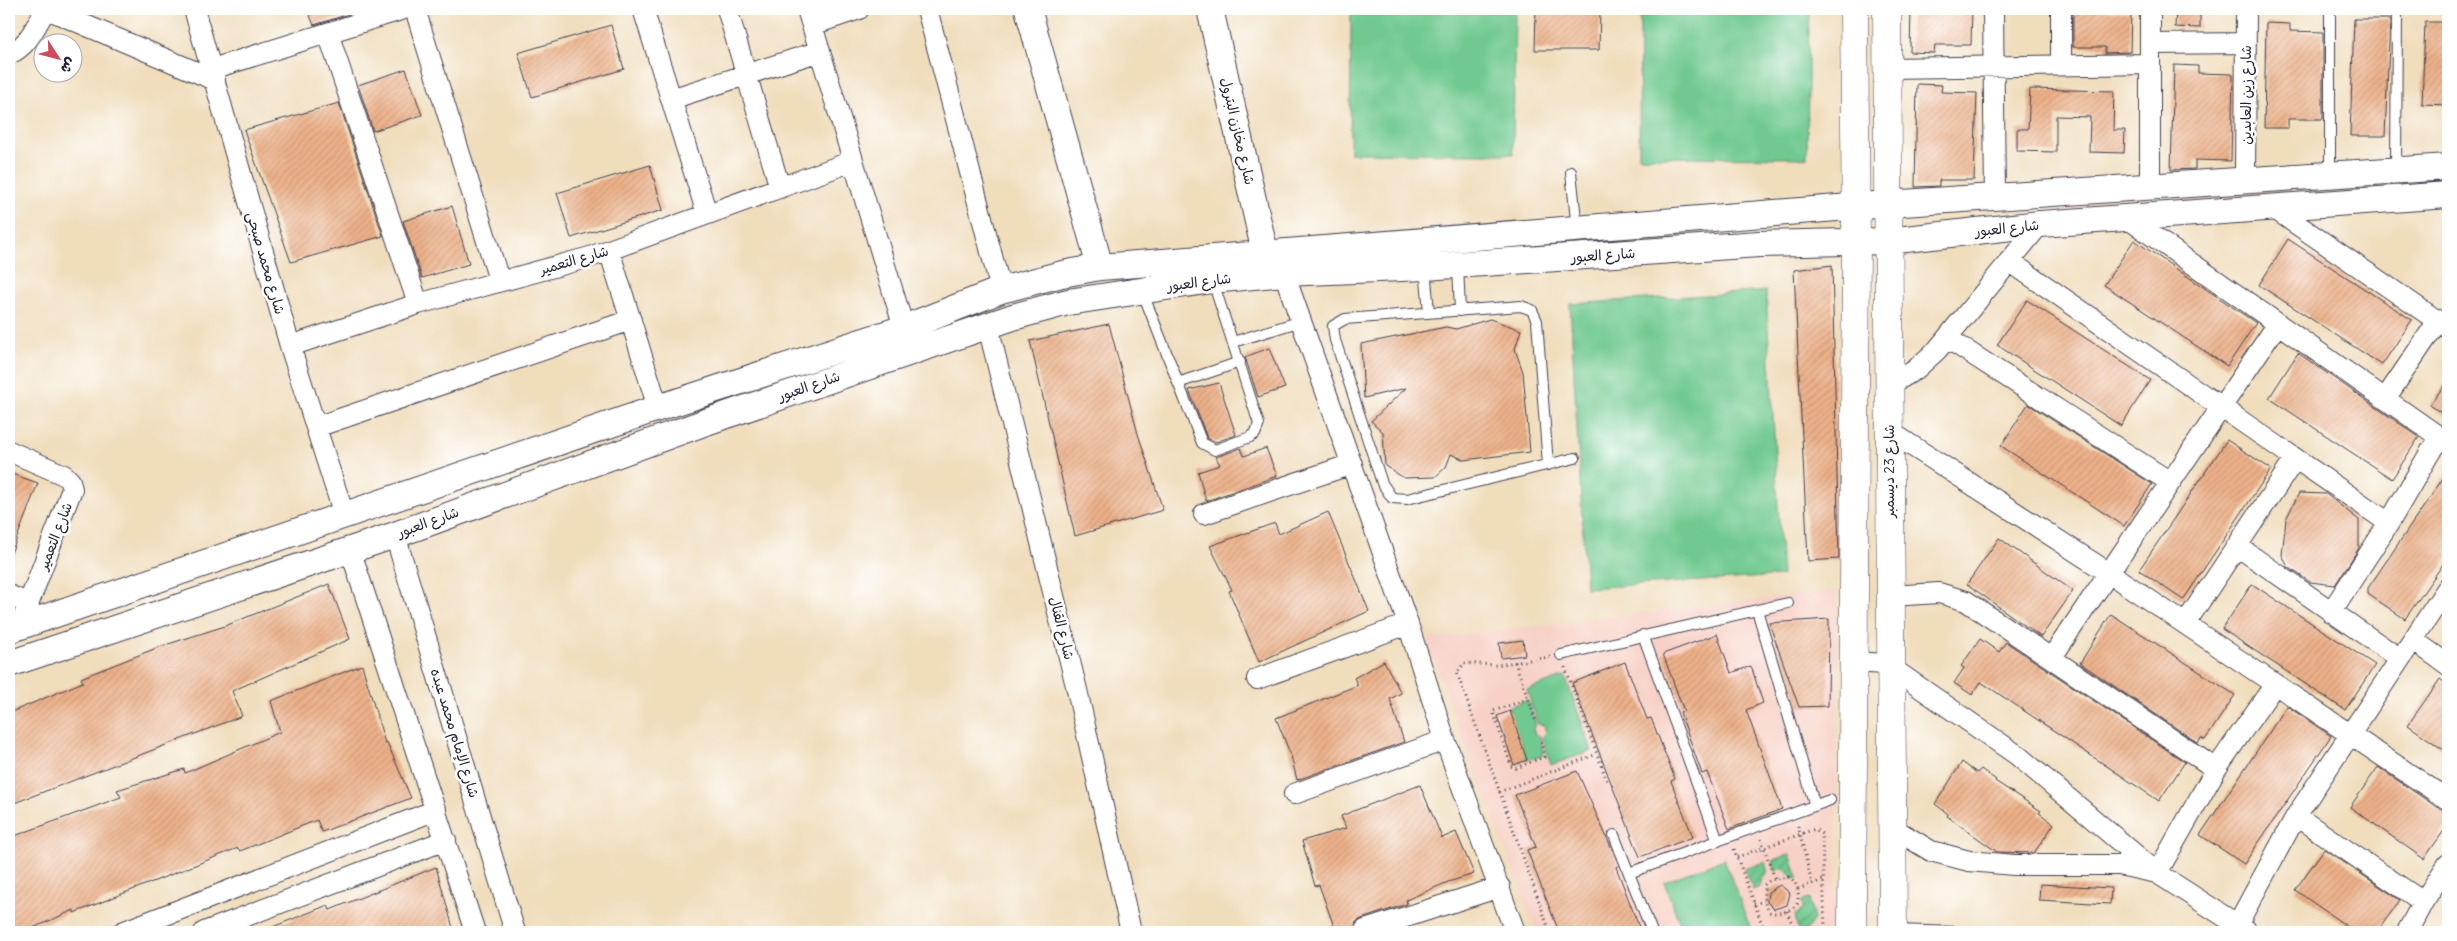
<svg xmlns="http://www.w3.org/2000/svg" width="2457" height="941" font-family="Delius,'Playpen Sans Arabic',sans-serif">
  <defs>
    <pattern id="garden-furrows" width="10" height="10" patternUnits="userSpaceOnUse" patternTransform="scale(1.25)"><rect width="10" height="10" fill="#70c98f"/><path d="M-1 1l2-2M0 10L10 0M9 11l2-2" fill="none" stroke="#61ac7c"/></pattern>
    <pattern id="building-hatch" width="6" height="6" patternUnits="userSpaceOnUse" patternTransform="scale(1.25)"><rect width="6" height="6" fill="#ecb189"/><path d="M-1 1l2-2M0 6l6-6M5 7l2-2" fill="none" stroke="#ca9877"/></pattern>
  </defs>
  <rect width="100%" height="100%" fill="#fff"/>
  <filter id="ink" filterUnits="userSpaceOnUse"><feTurbulence type="fractalNoise" baseFrequency=".02" numOctaves="2"/><feDisplacementMap in="SourceGraphic" scale="10" xChannelSelector="R" yChannelSelector="G"/><feConvolveMatrix kernelMatrix="1 2 1 2 8 2 1 2 1" color-interpolation-filters="sRGB"/></filter>
  <filter id="wash" filterUnits="userSpaceOnUse"><feTurbulence type="fractalNoise" baseFrequency=".0096" numOctaves="4" result="noise"/><feDisplacementMap in="SourceGraphic" scale="20" xChannelSelector="R" yChannelSelector="G"/><feGaussianBlur stdDeviation="1.12" result="paint"/><feColorMatrix in="noise" values="0 0 0 0 0 0 0 0 0 0 0 0 0 0 0 0 0 1.4 0 .05"/><feComposite in="paint" operator="in"/></filter>
  <g filter="url(#wash)">
    <rect width="100%" height="100%" fill="#f0ddbc"/>
    <path fill="#f7d1c6" d="M 1837,590 L 1836,932 L 1537,932 L 1425,639 Z"/>
    <path fill="#70c98f" stroke="#497665" d="M 1351,9 L 1515,9 L 1513,154 L 1350,153 Z
      M 1640,9 L 1809,9 L 1807,158 L 1639,157 Z
      M 1766,291 L 1782,576 L 1586,588 L 1570,304 Z
      M 1565,676 L 1592,751 L 1551,765 L 1542,737 L 1546,733 L 1544,725 L 1538,724 L 1527,690 Z
      M 1527,700 L 1536,724 L 1533,728 L 1535,735 L 1540,737 L 1544,754 L 1527,760 L 1508,707 Z
      M 1724,859 L 1752,932 L 1683,932 L 1664,882 Z"/>
    <path fill="url(#garden-furrows)" stroke="#497665" d="M 1790,854 L 1798,878 L 1794,879 L 1785,870 L 1780,868 L 1776,872 L 1772,861 Z
      M 1765,862 L 1768,873 L 1762,879 L 1760,887 L 1753,890 L 1744,869 Z
      M 1809,899 L 1814,919 L 1806,931 L 1798,932 L 1795,915 L 1803,908 L 1802,901 Z"/>
    <g id="blocks">
      <path fill="url(#building-hatch)" d="M 307,9 L 362,9 L 362,10 L 314,25 Z
        M 1536,9 L 1600,9 L 1599,50 L 1535,50 Z
        M 1911,9 L 1972,9 L 1971,45 L 1935,45 L 1934,53 L 1910,52 Z
        M 2073,9 L 2131,12 L 2130,52 L 2105,53 L 2105,47 L 2073,47 Z
        M 2176,9 L 2200,9 L 2200,28 L 2175,27 Z
        M 2354,19 L 2390,19 L 2385,136 L 2350,136 Z
        M 2425,22 L 2448,22 L 2447,105 L 2422,104 Z
        M 2266,23 L 2290,24 L 2290,31 L 2323,32 L 2323,119 L 2288,119 L 2288,128 L 2264,128 Z
        M 611,25 L 624,69 L 532,97 L 518,53 Z
        M 2174,65 L 2198,66 L 2198,73 L 2233,74 L 2231,161 L 2195,160 L 2195,169 L 2171,170 Z
        M 406,69 L 422,115 L 373,131 L 358,85 Z
        M 1917,84 L 1942,85 L 1941,92 L 1977,93 L 1974,180 L 1939,180 L 1939,186 L 1915,187 Z
        M 2030,89 L 2114,91 L 2113,130 L 2125,130 L 2124,153 L 2089,152 L 2090,117 L 2056,116 L 2056,152 L 2017,151 L 2017,129 L 2028,129 Z
        M 339,103 L 383,236 L 291,262 L 244,130 Z
        M 650,165 L 663,210 L 571,238 L 557,193 Z
        M 452,206 L 469,264 L 422,278 L 403,221 Z
        M 2288,239 L 2412,320 L 2382,365 L 2259,285 Z
        M 2134,240 L 2256,323 L 2227,366 L 2104,285 Z
        M 1832,265 L 1839,559 L 1808,561 L 1794,270 Z
        M 2027,300 L 2150,380 L 2121,426 L 1997,345 Z
        M 1490,319 L 1521,330 L 1515,349 L 1523,372 L 1530,452 L 1464,460 L 1451,454 L 1446,467 L 1435,477 L 1404,478 L 1385,466 L 1383,432 L 1371,421 L 1406,388 L 1364,398 L 1361,344 L 1446,327 L 1456,329 Z
        M 1109,324 L 1138,434 L 1163,510 L 1075,536 L 1030,341 Z
        M 1269,348 L 1285,388 L 1258,397 L 1245,357 Z
        M 2298,353 L 2419,437 L 2392,479 L 2269,398 Z
        M 2448,380 L 2448,418 L 2430,405 Z
        M 1219,383 L 1236,435 L 1216,442 L 1207,438 L 1189,390 Z
        M 2028,404 L 2152,484 L 2124,526 L 2001,446 Z
        M 2227,440 L 2271,469 L 2183,600 L 2139,570 Z
        M 1241,448 L 1244,456 L 1266,448 L 1277,476 L 1206,501 L 1198,472 L 1220,465 L 1216,457 Z
        M 2448,471 L 2448,557 L 2405,619 L 2368,594 L 2368,588 Z
        M 9,473 L 38,483 L 10,556 L 9,556 Z
        M 2299,493 L 2326,494 L 2359,520 L 2359,548 L 2335,585 L 2310,582 L 2288,567 L 2282,555 L 2286,519 Z
        M 1328,512 L 1369,611 L 1259,662 L 1229,591 L 1232,590 L 1210,546 L 1275,523 L 1279,534 Z
        M 1999,538 L 2073,591 L 2041,637 L 1967,584 Z
        M 329,584 L 350,639 L 232,691 L 242,716 L 9,805 L 9,713 L 83,682 L 81,678 L 159,647 L 225,626 Z
        M 2252,584 L 2375,665 L 2345,710 L 2222,629 Z
        M 2111,614 L 2235,695 L 2205,740 L 2201,738 L 2198,743 L 2080,663 Z
        M 1829,619 L 1828,706 L 1799,707 L 1769,623 Z
        M 1717,634 L 1731,673 L 1751,666 L 1763,703 L 1746,710 L 1782,809 L 1729,829 L 1707,772 L 1702,774 L 1680,712 L 1684,711 L 1663,654 Z
        M 1980,639 L 1999,652 L 2006,642 L 2185,762 L 2159,801 L 1981,682 L 1972,695 L 1954,683 L 1964,668 L 1961,666 Z
        M 1523,640 L 1525,655 L 1501,658 L 1499,643 Z
        M 1384,661 L 1401,693 L 1390,699 L 1404,742 L 1297,780 L 1291,756 L 1276,718 L 1358,685 L 1354,678 Z
        M 1625,662 L 1647,719 L 1651,718 L 1675,779 L 1671,781 L 1693,837 L 1640,857 L 1572,683 Z
        M 362,665 L 385,743 L 387,742 L 411,798 L 322,832 L 317,820 L 240,851 L 238,848 L 74,913 L 74,910 L 24,932 L 9,932 L 9,838 L 121,797 L 117,790 L 184,769 L 185,773 L 280,732 L 271,701 Z
        M 2440,679 L 2448,685 L 2448,753 L 2408,725 Z
        M 2287,706 L 2331,736 L 2244,864 L 2200,835 Z
        M 1510,711 L 1527,760 L 1514,765 L 1497,716 Z
        M 1962,762 L 1977,773 L 1981,769 L 1996,780 L 1995,781 L 2041,811 L 2039,813 L 2054,824 L 2034,853 L 1997,852 L 1947,816 L 1948,814 L 1935,804 Z
        M 2378,767 L 2441,810 L 2448,812 L 2448,825 L 2424,859 L 2350,807 Z
        M 1577,771 L 1612,849 L 1619,865 L 1616,867 L 1641,932 L 1559,932 L 1527,850 L 1536,847 L 1515,795 Z
        M 1420,785 L 1442,838 L 1456,832 L 1474,874 L 1448,882 L 1406,900 L 1407,904 L 1361,919 L 1356,922 L 1354,932 L 1336,932 L 1319,885 L 1315,886 L 1302,841 L 1346,828 L 1341,816 Z
        M 2324,849 L 2400,900 L 2377,932 L 2355,932 L 2295,890 Z
        M 436,867 L 453,928 L 443,932 L 260,932 L 328,905 L 330,910 Z
        M 2040,884 L 2111,888 L 2110,904 L 2039,900 Z
        M 1780,885 L 1790,893 L 1787,905 L 1774,909 L 1767,902 L 1768,892 Z"/>
    </g>
  </g>
  <g filter="url(#ink)">
    <use href="#blocks" fill-opacity="0" stroke="#413e4e" stroke-width="1"/>
    <g fill="none" stroke-linecap="round" stroke-linejoin="round">
      <g stroke="#413e4e" stroke-width="12">
        <path id="service" d="M 2396,170 L 2397,9
          M 1571,172 L 1577,229
          M 2330,175 L 2330,9
          M 1458,265 L 1460,311
          M 1425,268 L 1429,312
          M 1142,291 L 1202,443 L 1215,450 L 1250,437 L 1255,434 L 1259,424 L 1213,282
          M 1233,342 L 1301,321
          M 1178,383 L 1240,362
          M 1548,465 L 1537,321 L 1532,310 L 1521,306 L 1345,319 L 1333,326 L 1335,340 L 1382,483 L 1392,498 L 1407,499 L 1575,458
          M 1757,610 L 1815,806
          M 1643,635 L 1718,841
          M 1561,655 L 1788,603
          M 1614,835 L 1652,932
          M 1629,873 L 1830,800
          M 1894,930 L 1959,932"/>
      </g>
      <g stroke="#413e4e" stroke-width="22">
        <path id="minor" d="M 47,9 L 215,80
          M 194,9 L 290,346 L 344,515
          M 415,9 L 499,280
          M 643,9 L 707,214
          M 727,9 L 780,188
          M 807,9 L 904,328
          M 927,9 L 1001,290
          M 1993,9 L 1995,198
          M 2061,9 L 2061,65
          M 812,25 L 859,9
          M 328,33 L 418,304
          M 2150,44 L 2246,43
          M 9,54 C 28,47 36,25 46,9
          M 1887,68 L 2150,64
          M 212,69 L 404,9
          M 671,99 L 820,51
          M 2245,182 L 2246,9
          M 2150,188 L 2150,9
          M 2273,208 L 2448,328
          M 2127,218 L 2448,443
          M 609,250 L 658,408
          M 2009,261 L 2389,523
          M 1284,273 L 1408,624 L 1445,740 L 1515,932
          M 988,326 L 1077,690 L 1131,932
          M 1947,338 L 2170,482
          M 290,346 L 418,304 L 590,257 L 853,161
          M 1888,386 L 1915,370 L 1937,350 L 2040,224
          M 2385,399 L 2438,321
          M 316,427 L 631,320
          M 1889,431 L 2109,573 L 2448,800
          M 9,451 L 64,475 L 70,481 L 72,489 L 20,626
          M 1204,514 L 1352,464
          M 395,535 L 515,932
          M 2237,546 L 2400,659
          M 350,549 L 475,932
          M 9,595 L 29,604
          M 1890,596 L 1939,593 L 1966,601 L 2216,769
          M 2331,612 L 2389,523 L 2439,437
          M 2185,624 L 2295,459
          M 2413,640 L 2448,665
          M 2052,657 L 2277,325
          M 1853,662 L 1886,664 L 2017,755 L 2157,873 L 2216,769 L 2275,684
          M 1257,679 L 1408,624
          M 1294,794 L 1445,740
          M 2296,816 L 2423,902
          M 1891,827 L 1931,851 L 1969,861 L 2014,865 L 2119,865 L 2157,873 L 2247,931
          M 2237,925 L 2296,816 L 2448,587
          M 1365,930 L 1500,887
          M 122,932 L 436,810
          M 204,932 L 446,840
          M 2407,932 L 2423,902 L 2448,864"/>
      </g>
      <g stroke="#413e4e" stroke-width="28">
        <path id="tertiary" d="M 1028,9 L 1100,267
          M 1210,9 L 1265,253
          M 9,630 L 658,408 L 904,328 L 1001,290 L 1062,274 L 1100,267 L 1887,204 L 2448,167
          M 9,664 L 395,535 L 706,422 L 1013,317 L 1068,302 L 1212,280 L 1284,273 L 1425,267 L 1759,244 L 1888,241 L 2040,224 L 2448,195"/>
      </g>
      <g stroke="#413e4e" stroke-width="29">
        <path id="primary" d="M 1887,9 L 1893,932
          M 1852,932 L 1856,242 L 1854,9"/>
      </g>
      <path stroke="#413e4e" stroke-width="3" stroke-dasharray="1 4" stroke-linecap="butt" d="M 1550,657 L 1496,665 L 1464,663 L 1457,673 L 1550,932
        M 1515,662 L 1536,721
        M 1565,667 L 1607,781
        M 1528,699 L 1493,711 L 1511,766 L 1516,768 L 1544,757 L 1541,739
        M 1499,792 L 1597,754
        M 1798,826 L 1812,884
        M 1761,839 L 1775,879
        M 1734,849 L 1765,932
        M 1737,857 L 1815,829 L 1822,834 L 1825,932
        M 1788,877 C 1798,882 1800,893 1797,904 C 1791,911 1779,915 1769,912 L 1764,901 L 1764,885 L 1770,880 Z
        M 1798,889 L 1823,880
        M 1754,904 L 1764,901
        M 1787,911 L 1795,932"/>
      <use href="#service" stroke="#fff" stroke-width="10"/>
      <use href="#minor" stroke="#fff" stroke-width="20"/>
      <use href="#tertiary" stroke="#fff" stroke-width="26"/>
      <use href="#primary" stroke="#fff" stroke-width="28"/>
    </g>
  </g>
  <g text-anchor="middle" stroke-width="5" stroke-linejoin="round" paint-order="stroke">
    <g font-size="14" fill="#22223b" stroke="#fff">
      <text transform="translate(2246 95) rotate(-90)" y="5">شارع زين العابدين</text>
      <text transform="translate(1238 131) rotate(77)" y="5">شارع مخازن البترول</text>
      <text transform="translate(2007 228) rotate(-6)" y="5">شارع العبور</text>
      <text transform="translate(1603 255) rotate(-4)" y="5">شارع العبور</text>
      <text transform="translate(574 260) rotate(-16)" y="5">شارع التعمير</text>
      <text transform="translate(266 263) rotate(74)" y="5">شارع محمد صبحى</text>
      <text transform="translate(1199 282) rotate(-7)" y="5">شارع العبور</text>
      <text transform="translate(809 386) rotate(-19)" y="5">شارع العبور</text>
      <text transform="translate(1889 471) rotate(-90)" y="5">شارع 23 ديسمبر</text>
      <text transform="translate(428 522) rotate(-20)" y="5">شارع العبور</text>
      <text transform="translate(55 536) rotate(-69)" y="5">شارع التعمير</text>
      <text transform="translate(1062 628) rotate(76)" y="5">شارع القنال</text>
      <text transform="translate(455 733) rotate(73)" y="5">شارع الإمام محمد عبده</text>
    </g>
  </g>
  <rect width="2457" height="941" fill="none" stroke="#fff" stroke-width="30"/>
  <g transform="translate(58 58) rotate(126)"><circle r="24" fill="#ffffff" stroke="#a7a7b1"/>
  <path d="M0-4L9 19L0 12L-9 19Z" fill="#d1495b"/>
  <text y="-8" font-size="14" font-weight="bold" text-anchor="middle" fill="#22223b">ش</text>
  </g>
</svg>
